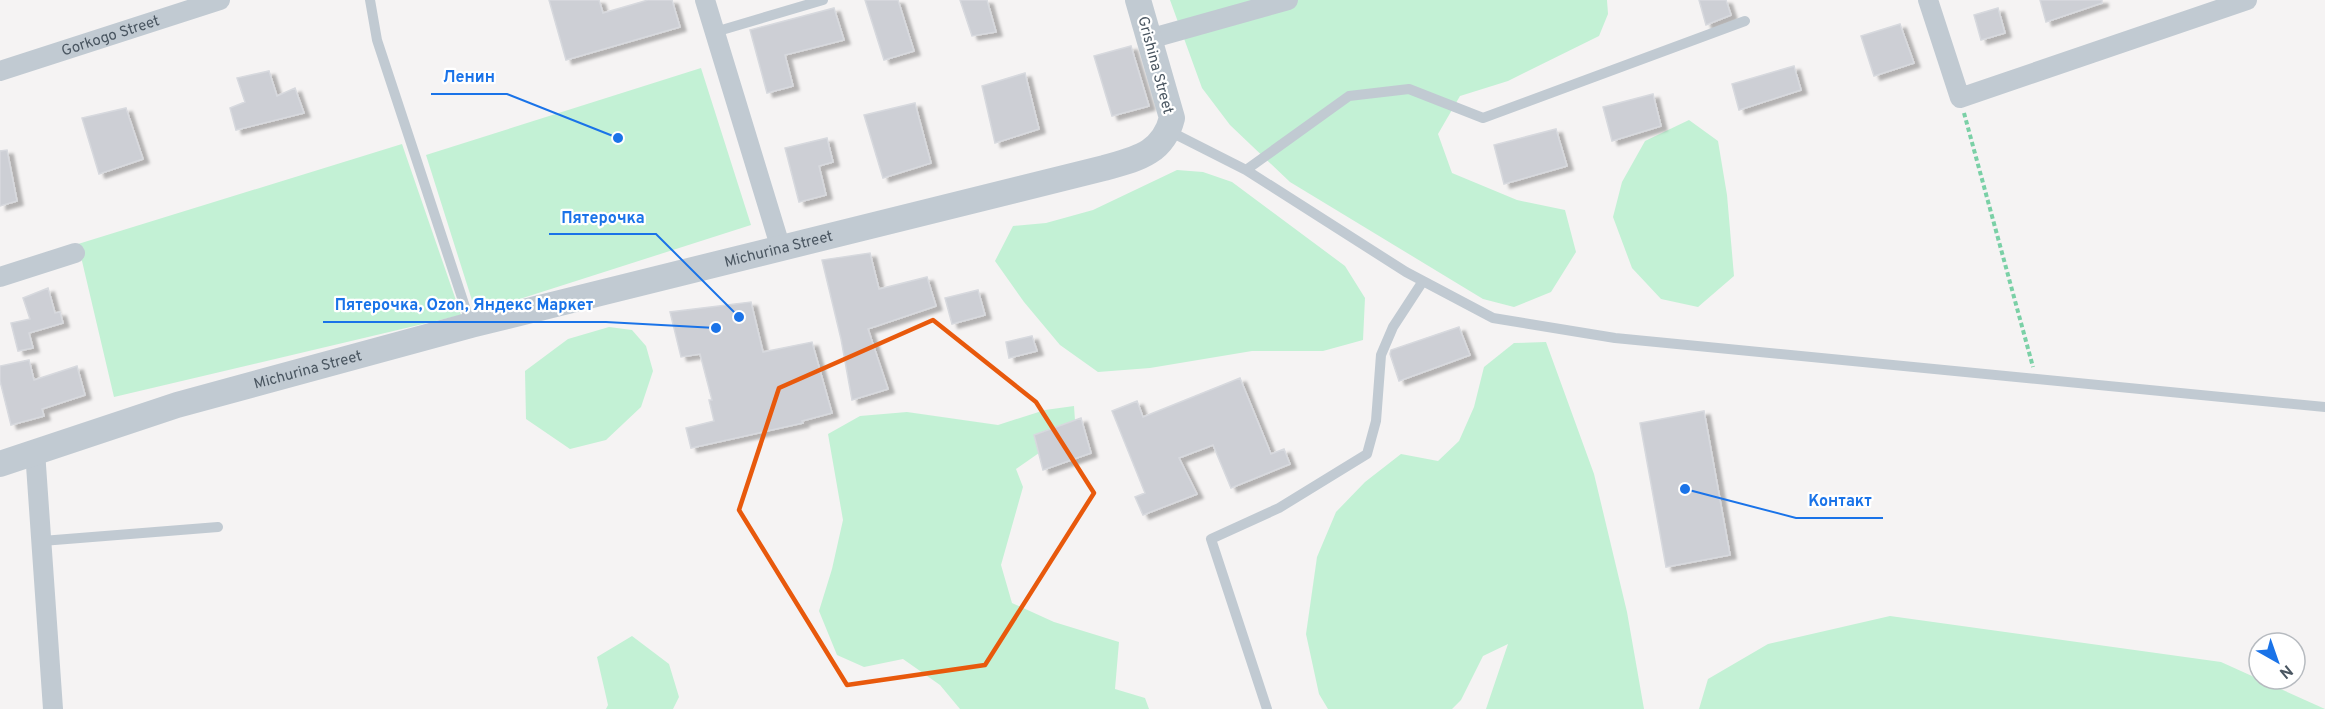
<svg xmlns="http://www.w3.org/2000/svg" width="2325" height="709" font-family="Overpass,sans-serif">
  <defs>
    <filter id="shadow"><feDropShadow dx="6" dy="4" stdDeviation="1.5" flood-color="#0004"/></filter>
  </defs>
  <rect width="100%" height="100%" fill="#f5f3f3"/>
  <path fill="#c3f1d5" d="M 1170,0 L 1607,0 L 1608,14 L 1599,36 L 1508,81 L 1460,96 L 1438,134 L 1452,173 L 1517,200 L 1565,210 L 1576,252 L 1551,292 L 1514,307 L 1483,299 L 1290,182 L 1230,125 L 1202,88 Z
    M 701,68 L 751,225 L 476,313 L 426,155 Z
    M 1689,120 L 1718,141 L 1727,195 L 1734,276 L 1698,307 L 1661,299 L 1632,268 L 1613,217 L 1622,182 L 1645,141 Z
    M 402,144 L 461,315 L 114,397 L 78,244 Z
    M 1177,170 L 1203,172 L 1232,182 L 1345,266 L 1365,298 L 1363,340 L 1323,351 L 1252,351 L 1150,368 L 1098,372 L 1060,345 L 1024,302 L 995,261 L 1013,226 L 1046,223 L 1093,210 Z
    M 609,327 L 632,330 L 646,346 L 653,371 L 641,407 L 606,440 L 570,449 L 526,419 L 525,371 L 568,339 Z
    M 1546,342 L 1594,474 L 1627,612 L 1644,709 L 1486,709 L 1508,644 L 1483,656 L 1461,700 L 1452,709 L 1328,709 L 1319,694 L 1306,634 L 1317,557 L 1336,512 L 1365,482 L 1401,454 L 1438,461 L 1459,441 L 1474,407 L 1484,367 L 1514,343 Z
    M 1074,406 L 1076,435 L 1049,446 L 1016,469 L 1023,487 L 1001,565 L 1012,603 L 1054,622 L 1119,642 L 1115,689 L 1145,698 L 1149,709 L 960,709 L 940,685 L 903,659 L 864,667 L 837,655 L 819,611 L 832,569 L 843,520 L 828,434 L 860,416 L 907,412 L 998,425 L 1045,410 Z
    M 1890,616 L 2221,662 L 2325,709 L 1699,709 L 1708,679 L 1768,644 Z
    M 632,636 L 669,664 L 679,697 L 673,709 L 606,709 L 608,705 L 597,657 Z"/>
  <path fill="#cdcfd5" stroke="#d7d9de" stroke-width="1.5" filter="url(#shadow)" d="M 549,0 L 599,0 L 603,13 L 648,0 L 672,0 L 680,27 L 566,60 Z
    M 865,0 L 898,0 L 914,51 L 884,60 Z
    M 960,0 L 987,0 L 996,32 L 972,36 Z
    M 1699,0 L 1726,0 L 1731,15 L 1706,25 Z
    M 2040,0 L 2102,0 L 2102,3 L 2046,22 Z
    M 834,8 L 844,40 L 785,55 L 793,86 L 767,93 L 750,30 Z
    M 1998,8 L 2005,33 L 1981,40 L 1974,15 Z
    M 1900,24 L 1914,63 L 1874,76 L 1861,36 Z
    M 1131,46 L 1149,106 L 1112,116 L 1094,56 Z
    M 1794,66 L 1801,90 L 1739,110 L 1732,84 Z
    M 269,71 L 277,96 L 295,88 L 304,113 L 236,130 L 230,108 L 245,102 L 237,78 Z
    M 1025,73 L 1039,129 L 995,143 L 982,86 Z
    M 1653,94 L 1661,126 L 1612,141 L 1603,107 Z
    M 915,103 L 931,163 L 883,178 L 864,115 Z
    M 126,108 L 143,159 L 99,174 L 82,118 Z
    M 1556,129 L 1567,166 L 1504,184 L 1494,145 Z
    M 827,138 L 833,162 L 819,166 L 826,195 L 799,202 L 785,148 Z
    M 7,150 L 17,201 L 0,206 L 0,151 Z
    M 870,253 L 879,289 L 927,277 L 936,306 L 868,329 L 888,389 L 852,400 L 841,339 L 822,260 Z
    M 48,288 L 55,313 L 60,312 L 63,323 L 29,333 L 33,348 L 18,351 L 11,323 L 30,319 L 23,298 Z
    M 978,290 L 985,315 L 952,324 L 945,298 Z
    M 751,302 L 763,352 L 812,342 L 832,413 L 802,421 L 803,423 L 691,448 L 686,428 L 714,421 L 709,400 L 712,400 L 700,354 L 681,357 L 670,312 Z
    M 1459,327 L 1470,355 L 1399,381 L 1390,354 L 1391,350 Z
    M 1032,336 L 1037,351 L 1009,358 L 1006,342 Z
    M 29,360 L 34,380 L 77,366 L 85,395 L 42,409 L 44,416 L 11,425 L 0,381 L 0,366 Z
    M 1240,378 L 1271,454 L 1284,449 L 1290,464 L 1231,488 L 1213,445 L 1179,458 L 1197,494 L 1143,515 L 1135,497 L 1145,493 L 1112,411 L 1137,401 L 1143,417 Z
    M 1704,411 L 1730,555 L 1666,567 L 1640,423 Z
    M 1081,418 L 1091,453 L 1043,470 L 1034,435 Z"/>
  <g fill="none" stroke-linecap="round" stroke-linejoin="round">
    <path stroke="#7ad0a6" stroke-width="4" stroke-dasharray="4.5 3" stroke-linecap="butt" d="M 1964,113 L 2033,367"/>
    <path stroke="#c1cad2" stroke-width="10" d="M 370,0 L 377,40 L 471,325
      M 715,32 L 823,0
      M 1169,131 L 1246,170 L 1406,272 L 1493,318 L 1615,338 L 2325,407
      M 1246,170 L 1349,96 L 1409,89 L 1483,118 L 1745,21
      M 42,541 L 218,527
      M 1267,709 L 1211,539 L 1279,508 L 1367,454 L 1376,421 L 1381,355 L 1393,327 L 1423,281"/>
    <g stroke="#c1cad2" stroke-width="20">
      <path d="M 705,0 L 781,249"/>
      <path d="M 1928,0 L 1960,98 L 2247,0"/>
      <path d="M 1149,39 L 1288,0"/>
      <path id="s1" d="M 0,71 L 220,0"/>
      <path d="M 0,277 L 75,253"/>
      <path d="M 35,451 L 53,709"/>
    </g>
    <path stroke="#c1cad2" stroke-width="26" id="s2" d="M 0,464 L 177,405 L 471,325 L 1104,168 C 1136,159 1163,154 1172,118 L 1138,0"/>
  </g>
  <path fill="none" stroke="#e8590c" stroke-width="4.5" stroke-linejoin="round" d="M 933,320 L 1036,402 L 1094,493 L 985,665 L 847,685 L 739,510 L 779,388 Z"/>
  <g text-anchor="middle" stroke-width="4.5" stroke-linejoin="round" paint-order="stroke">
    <g font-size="15" fill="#4a5661" stroke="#fff">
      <text dy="5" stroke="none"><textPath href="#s1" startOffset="116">Gorkogo Street</textPath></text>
      <text transform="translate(1156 65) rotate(75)" y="5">Grishina Street</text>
      <text dy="5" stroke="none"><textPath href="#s2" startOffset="808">Michurina Street</textPath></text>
      <text dy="5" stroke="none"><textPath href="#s2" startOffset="322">Michurina Street</textPath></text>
    </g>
  </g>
  <path fill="none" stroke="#1a73e8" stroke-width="2" d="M618 138L507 94H431M739 317L656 234H549M716 328L606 322H323M1685 489L1796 518H1883"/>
  <g fill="#1a73e8" stroke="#fff" stroke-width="2">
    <circle cx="618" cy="138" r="6"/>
    <circle cx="739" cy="317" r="6"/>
    <circle cx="716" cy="328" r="6"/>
    <circle cx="1685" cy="489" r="6"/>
  </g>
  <g font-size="16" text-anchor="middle" font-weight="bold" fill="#1a73e8" stroke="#fff" stroke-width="4.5" stroke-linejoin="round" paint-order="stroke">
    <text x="469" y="82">Ленин</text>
    <text x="603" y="223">Пятерочка</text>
    <text x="464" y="310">Пятерочка, Ozon, Яндекс Маркет</text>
    <text x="1840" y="506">Контакт</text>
  </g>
  <g transform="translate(2277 661) rotate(140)"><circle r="28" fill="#ffffff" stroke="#b7bbc0" stroke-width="1.5"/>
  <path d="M0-4.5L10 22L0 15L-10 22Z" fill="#1a73e8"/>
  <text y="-9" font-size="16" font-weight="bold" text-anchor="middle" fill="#4a5661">N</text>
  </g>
</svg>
